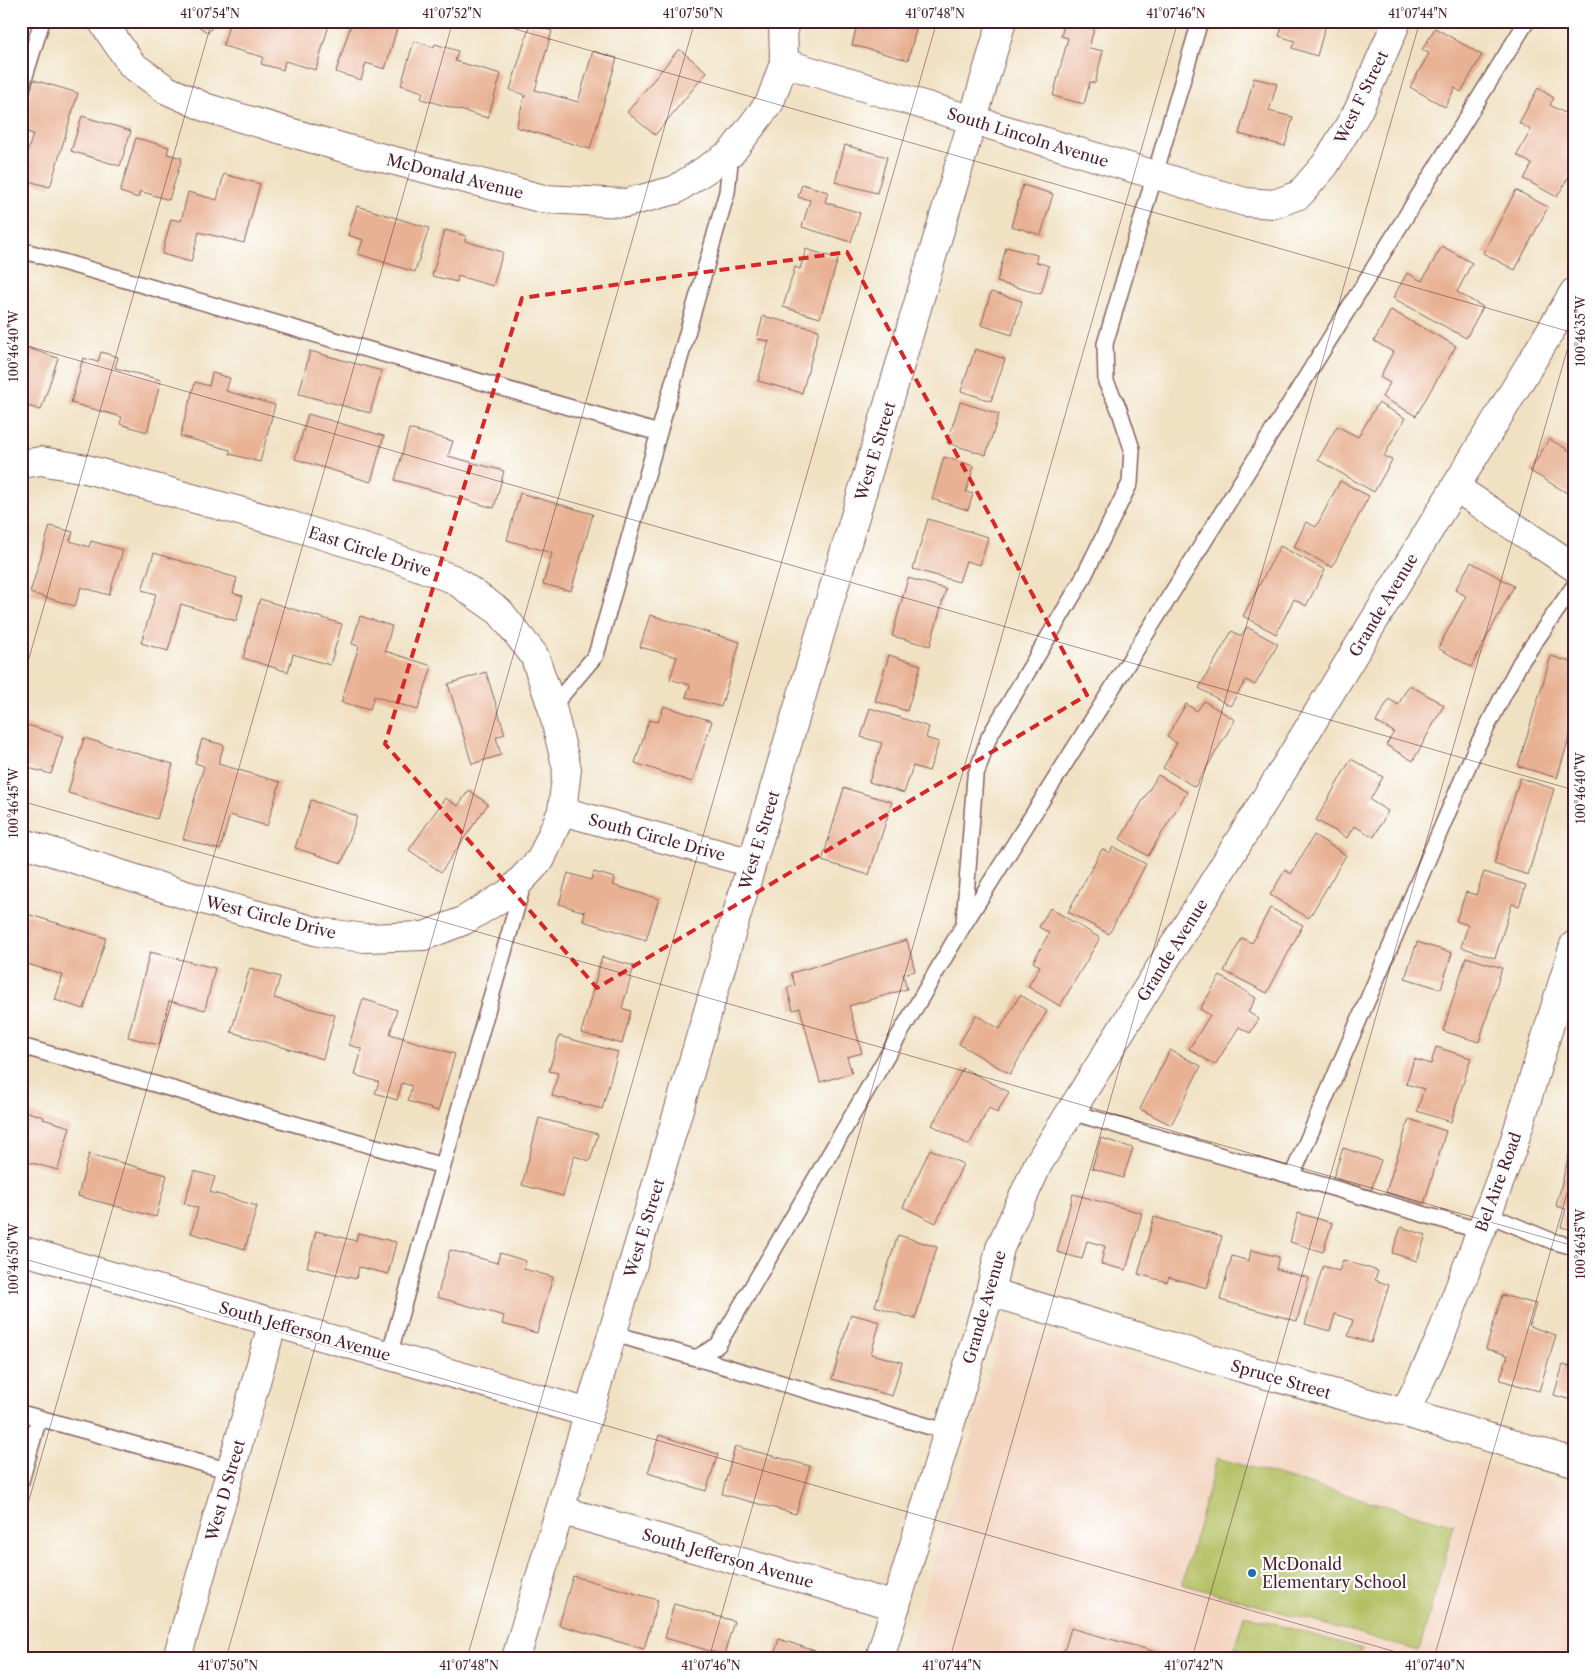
<svg xmlns="http://www.w3.org/2000/svg" width="1595" height="1679" font-family="'Libre Caslon Text',serif">
  <rect width="100%" height="100%" fill="#fff"/>
  <filter id="ink" filterUnits="userSpaceOnUse"><feTurbulence type="fractalNoise" baseFrequency=".02" numOctaves="2"/><feDisplacementMap in="SourceGraphic" scale="10" xChannelSelector="R" yChannelSelector="G"/><feConvolveMatrix kernelMatrix="1 2 1 2 8 2 1 2 1" color-interpolation-filters="sRGB"/></filter>
  <filter id="wash" filterUnits="userSpaceOnUse"><feTurbulence type="fractalNoise" baseFrequency=".0096" numOctaves="4" result="noise"/><feDisplacementMap in="SourceGraphic" scale="20" xChannelSelector="R" yChannelSelector="G"/><feGaussianBlur stdDeviation="1.12" result="paint"/><feColorMatrix in="noise" values="0 0 0 0 0 0 0 0 0 0 0 0 0 0 0 0 0 1.4 0 .05"/><feComposite in="paint" operator="in"/></filter>
  <g filter="url(#wash)">
    <rect width="100%" height="100%" fill="#f0e1c3"/>
    <path fill="#f3d4bf" d="M 1004,1324 L 1574,1489 L 1574,1658 L 906,1658 Z"/>
    <path fill="#b2bf61" stroke="#7e6f46" d="M 1217,1458 L 1454,1525 L 1419,1651 L 1182,1584 Z
      M 1244,1615 L 1362,1649 L 1359,1658 L 1232,1658 Z"/>
    <g id="blocks">
      <path fill="#e8b193" d="M 191,21 L 216,21 L 208,33 Z
        M 230,21 L 330,21 L 316,70 L 285,61 L 283,70 L 261,64 L 263,57 L 223,46 Z
        M 352,21 L 374,21 L 397,28 L 385,69 L 366,63 L 361,80 L 336,72 Z
        M 689,21 L 713,21 L 711,28 Z
        M 858,21 L 889,21 L 916,29 L 908,60 L 852,45 Z
        M 1065,21 L 1079,21 L 1095,25 L 1089,48 L 1103,51 L 1095,83 L 1090,82 L 1084,104 L 1053,96 L 1068,38 L 1061,36 Z
        M 1284,21 L 1319,21 L 1326,24 L 1317,56 L 1292,48 L 1295,41 L 1279,36 Z
        M 530,24 L 552,31 L 535,90 L 578,102 L 593,51 L 617,58 L 590,149 L 516,127 L 525,95 L 510,90 Z
        M 1435,28 L 1482,55 L 1461,92 L 1455,88 L 1445,107 L 1410,87 L 1429,53 L 1422,50 Z
        M 414,41 L 434,47 L 435,44 L 458,51 L 455,61 L 501,74 L 488,118 L 421,99 L 423,92 L 401,85 Z
        M 679,49 L 707,72 L 655,135 L 627,112 Z
        M 1254,78 L 1277,84 L 1269,111 L 1293,117 L 1285,146 L 1239,134 Z
        M 34,80 L 78,93 L 50,187 L 21,179 L 21,173 L 33,134 L 21,130 L 21,123 Z
        M 1538,88 L 1554,98 L 1550,105 L 1574,118 L 1574,167 L 1557,197 L 1524,179 L 1532,164 L 1517,155 L 1531,130 L 1519,123 Z
        M 82,116 L 131,131 L 120,166 L 71,151 Z
        M 136,138 L 169,147 L 167,154 L 182,158 L 169,200 L 140,191 L 138,198 L 120,192 Z
        M 845,145 L 887,157 L 877,193 L 835,182 Z
        M 224,174 L 260,184 L 244,243 L 199,232 L 191,262 L 162,254 L 171,219 L 181,221 L 188,192 L 217,200 Z
        M 802,184 L 828,192 L 825,202 L 860,213 L 851,242 L 802,227 L 810,200 L 798,197 Z
        M 1023,185 L 1053,194 L 1041,235 L 1011,226 Z
        M 1516,190 L 1548,207 L 1515,270 L 1483,253 Z
        M 357,206 L 429,228 L 415,272 L 358,254 L 363,240 L 348,235 Z
        M 445,230 L 466,236 L 465,241 L 503,252 L 493,286 L 458,276 L 457,282 L 432,276 Z
        M 1442,246 L 1472,263 L 1457,292 L 1483,307 L 1466,338 L 1393,298 L 1407,273 L 1422,281 Z
        M 1006,247 L 1037,255 L 1036,262 L 1049,266 L 1041,294 L 997,282 Z
        M 806,249 L 838,259 L 820,318 L 783,307 L 795,267 L 800,269 Z
        M 991,292 L 1022,301 L 1012,335 L 981,325 Z
        M 1391,310 L 1456,346 L 1416,416 L 1382,397 L 1390,383 L 1380,377 L 1393,352 L 1374,341 Z
        M 763,316 L 819,330 L 802,393 L 758,381 L 769,341 L 757,339 Z
        M 21,346 L 58,358 L 41,410 L 21,404 Z
        M 975,349 L 1005,359 L 991,401 L 961,391 Z
        M 310,351 L 382,371 L 370,413 L 299,394 Z
        M 101,352 L 118,357 L 115,368 L 161,380 L 147,432 L 120,424 L 122,417 L 71,403 L 83,358 L 98,362 Z
        M 212,373 L 230,378 L 226,391 L 275,405 L 260,462 L 230,454 L 230,450 L 180,436 L 195,382 L 209,386 Z
        M 960,402 L 999,414 L 986,455 L 947,443 Z
        M 1378,403 L 1405,418 L 1384,456 L 1392,460 L 1374,492 L 1318,460 L 1337,426 L 1358,437 Z
        M 308,414 L 384,436 L 371,482 L 295,459 Z
        M 409,429 L 453,441 L 448,456 L 504,471 L 494,508 L 395,480 Z
        M 1549,439 L 1574,453 L 1574,497 L 1530,471 Z
        M 944,457 L 974,466 L 966,492 L 973,494 L 968,510 L 932,499 Z
        M 1340,481 L 1369,496 L 1332,567 L 1294,547 L 1306,522 L 1316,527 Z
        M 520,493 L 593,514 L 571,591 L 543,584 L 552,553 L 507,540 Z
        M 928,519 L 988,537 L 980,565 L 966,561 L 959,582 L 913,569 Z
        M 50,526 L 73,532 L 70,541 L 89,547 L 91,541 L 123,550 L 109,595 L 81,587 L 75,606 L 30,593 Z
        M 1280,546 L 1325,570 L 1306,606 L 1294,599 L 1276,634 L 1243,616 Z
        M 154,553 L 237,578 L 233,593 L 243,596 L 236,621 L 181,604 L 168,651 L 141,643 L 156,594 L 142,590 Z
        M 1471,562 L 1514,586 L 1471,667 L 1438,648 L 1466,596 L 1455,590 Z
        M 908,578 L 946,589 L 930,646 L 892,636 Z
        M 260,599 L 342,624 L 330,665 L 293,654 L 288,672 L 243,658 Z
        M 650,615 L 740,642 L 721,707 L 686,697 L 690,685 L 670,679 L 677,657 L 640,647 Z
        M 360,616 L 392,626 L 385,651 L 432,666 L 418,710 L 374,696 L 370,710 L 341,702 L 359,646 L 352,644 Z
        M 1247,627 L 1278,644 L 1255,685 L 1246,680 L 1230,706 L 1199,688 L 1232,631 L 1241,636 Z
        M 889,655 L 921,665 L 907,711 L 875,701 Z
        M 1551,656 L 1574,663 L 1574,722 L 1557,778 L 1518,766 Z
        M 486,672 L 505,734 L 496,737 L 501,755 L 472,764 L 448,684 Z
        M 1409,685 L 1444,705 L 1413,761 L 1386,745 L 1394,732 L 1376,722 L 1389,699 L 1398,705 Z
        M 1204,701 L 1235,720 L 1195,787 L 1163,768 L 1177,743 L 1167,737 L 1186,704 L 1197,711 Z
        M 664,706 L 712,721 L 692,782 L 635,763 L 649,720 L 658,722 Z
        M 870,708 L 929,727 L 926,738 L 939,742 L 929,771 L 913,766 L 904,793 L 869,782 L 882,743 L 861,737 Z
        M 21,723 L 63,736 L 51,774 L 21,766 Z
        M 84,738 L 173,764 L 157,819 L 68,793 Z
        M 202,739 L 224,745 L 218,764 L 280,782 L 267,826 L 230,815 L 220,850 L 183,839 L 204,766 L 195,763 Z
        M 1351,759 L 1383,777 L 1370,800 L 1388,811 L 1374,837 L 1354,826 L 1347,838 L 1316,820 Z
        M 1158,775 L 1187,792 L 1148,856 L 1120,839 Z
        M 1520,778 L 1554,789 L 1528,875 L 1494,864 Z
        M 844,788 L 892,802 L 869,875 L 822,861 Z
        M 469,790 L 488,804 L 441,872 L 409,850 L 445,798 L 458,806 Z
        M 311,800 L 357,816 L 342,863 L 295,848 Z
        M 1314,835 L 1346,855 L 1309,918 L 1270,895 L 1285,870 L 1291,874 Z
        M 1113,847 L 1146,864 L 1109,934 L 1068,912 L 1102,849 L 1110,853 Z
        M 594,872 L 615,878 L 613,885 L 659,899 L 646,940 L 583,921 L 585,912 L 559,904 L 568,873 L 591,880 Z
        M 1484,872 L 1526,885 L 1519,906 L 1512,904 L 1495,958 L 1461,947 L 1468,925 L 1456,921 L 1466,892 L 1476,895 Z
        M 1050,908 L 1100,938 L 1060,1006 L 1028,987 L 1040,966 L 1033,962 L 1049,933 L 1039,927 Z
        M 1270,908 L 1303,925 L 1267,993 L 1224,971 L 1242,938 L 1252,943 Z
        M 27,914 L 106,938 L 84,1009 L 55,1000 L 63,975 L 21,962 L 21,934 Z
        M 907,940 L 915,971 L 903,974 L 907,989 L 849,1006 L 862,1053 L 847,1057 L 852,1073 L 820,1082 L 800,1008 L 793,1010 L 787,988 L 795,985 L 791,973 Z
        M 1417,942 L 1452,953 L 1441,989 L 1405,978 Z
        M 150,952 L 215,968 L 205,1010 L 169,1001 L 159,1045 L 128,1037 Z
        M 602,957 L 634,966 L 622,1008 L 631,1011 L 622,1044 L 581,1033 Z
        M 1466,957 L 1502,968 L 1479,1042 L 1443,1031 Z
        M 250,968 L 280,977 L 274,998 L 335,1015 L 323,1059 L 231,1032 Z
        M 1220,976 L 1256,998 L 1248,1012 L 1259,1019 L 1250,1033 L 1239,1027 L 1215,1065 L 1189,1049 L 1210,1015 L 1200,1009 Z
        M 1020,995 L 1047,1011 L 1010,1074 L 959,1044 L 976,1015 L 1000,1029 Z
        M 363,999 L 397,1010 L 390,1034 L 455,1054 L 438,1111 L 408,1101 L 412,1086 L 402,1083 L 397,1100 L 375,1093 L 379,1082 L 355,1075 L 362,1049 L 349,1045 Z
        M 559,1036 L 618,1052 L 602,1109 L 552,1096 L 558,1073 L 549,1071 Z
        M 1436,1047 L 1471,1058 L 1451,1122 L 1417,1111 L 1424,1089 L 1406,1084 L 1414,1059 L 1431,1064 Z
        M 1170,1050 L 1201,1066 L 1171,1125 L 1140,1109 Z
        M 963,1068 L 1009,1092 L 997,1113 L 989,1108 L 969,1145 L 932,1125 Z
        M 21,1110 L 44,1117 L 43,1119 L 70,1127 L 58,1170 L 21,1160 Z
        M 539,1118 L 598,1134 L 590,1161 L 574,1156 L 563,1196 L 522,1185 Z
        M 1409,1119 L 1446,1131 L 1424,1204 L 1386,1192 Z
        M 1101,1138 L 1133,1148 L 1123,1178 L 1092,1168 Z
        M 1343,1148 L 1381,1160 L 1371,1190 L 1333,1178 Z
        M 930,1149 L 963,1164 L 936,1223 L 903,1207 Z
        M 89,1154 L 167,1175 L 156,1217 L 78,1196 Z
        M 1569,1155 L 1574,1156 L 1574,1230 L 1561,1227 L 1566,1209 L 1556,1206 Z
        M 194,1171 L 215,1177 L 210,1192 L 257,1206 L 245,1249 L 191,1233 L 198,1208 L 184,1204 Z
        M 1073,1194 L 1142,1213 L 1126,1270 L 1101,1264 L 1105,1246 L 1087,1241 L 1082,1259 L 1057,1252 Z
        M 1298,1213 L 1332,1223 L 1323,1252 L 1290,1242 Z
        M 1154,1217 L 1222,1236 L 1207,1288 L 1169,1277 L 1167,1282 L 1138,1274 Z
        M 1401,1227 L 1426,1235 L 1417,1261 L 1392,1253 Z
        M 316,1231 L 356,1241 L 358,1233 L 396,1242 L 388,1274 L 359,1267 L 356,1279 L 307,1267 Z
        M 898,1235 L 937,1247 L 915,1319 L 875,1306 Z
        M 450,1250 L 497,1263 L 500,1253 L 526,1261 L 524,1269 L 553,1277 L 537,1333 L 502,1324 L 504,1316 L 437,1297 Z
        M 1251,1250 L 1279,1257 L 1276,1269 L 1309,1278 L 1297,1321 L 1220,1300 L 1232,1256 L 1249,1261 Z
        M 1343,1260 L 1378,1271 L 1375,1280 L 1389,1285 L 1371,1343 L 1348,1336 L 1353,1320 L 1335,1314 L 1330,1331 L 1305,1324 L 1323,1266 L 1339,1271 Z
        M 1502,1295 L 1536,1304 L 1529,1326 L 1556,1335 L 1539,1391 L 1500,1380 L 1508,1355 L 1486,1349 Z
        M 851,1314 L 880,1322 L 871,1354 L 902,1362 L 892,1396 L 832,1379 Z
        M 1563,1365 L 1574,1368 L 1574,1401 L 1554,1395 Z
        M 659,1435 L 718,1454 L 706,1491 L 648,1473 Z
        M 735,1446 L 810,1466 L 796,1514 L 722,1494 Z
        M 573,1576 L 658,1600 L 644,1649 L 559,1625 Z
        M 674,1604 L 734,1621 L 724,1655 L 665,1638 Z
        M 1071,1628 L 1174,1657 L 1173,1658 L 1062,1658 Z
        M 779,1639 L 815,1651 L 813,1658 L 773,1658 Z"/>
    </g>
  </g>
  <g filter="url(#ink)">
    <use href="#blocks" fill-opacity="0" stroke="#846360" stroke-width="1"/>
    <g fill="none" stroke-linecap="round" stroke-linejoin="round">
      <g stroke="#846360" stroke-width="18">
        <path id="lane" d="M 21,89 L 42,21
          M 21,250 L 659,433
          M 552,707 L 596,655 L 727,192 L 731,153
          M 964,922 L 975,777 L 989,737 L 1081,582 L 1130,483 L 1132,449 L 1119,409 L 1106,382 L 1105,344 L 1200,21
          M 21,1046 L 443,1166
          M 1071,1112 L 1481,1231
          M 1292,1176 L 1474,752 L 1520,663 L 1574,586
          M 1487,1214 L 1552,1241 L 1574,1247
          M 612,1333 L 696,1358 L 718,1345 L 963,926 L 1195,556 L 1527,21
          M 389,1355 L 523,885
          M 696,1358 L 948,1432
          M 21,1413 L 230,1471
          M 21,1481 L 39,1418"/>
      </g>
      <g stroke="#846360" stroke-width="30">
        <path id="street" d="M 102,21 L 132,65 L 167,90 L 207,108 L 344,148 L 544,199 L 626,203 L 675,190 L 731,153 L 770,102 L 784,63 L 783,21
          M 784,63 L 1245,202 L 1274,204 L 1299,195 L 1325,165 L 1358,111 L 1397,21
          M 21,464 L 41,461 L 86,469 L 283,523 L 393,557 L 453,579 L 500,612 L 534,655 L 552,707 L 567,769 L 562,811 L 541,859 L 509,893 L 463,921 L 424,936 L 365,938 L 319,932 L 189,896 L 21,842
          M 1455,487 L 1574,567
          M 562,811 L 752,863
          M 21,1250 L 589,1413
          M 990,1292 L 1242,1368 L 1405,1413 L 1574,1462
          M 1405,1413 L 1439,1341 L 1512,1149 L 1574,945
          M 560,1510 L 896,1606
          M 177,1658 L 273,1322
          M 516,1658 L 1002,21
          M 880,1658 L 990,1292 L 1000,1248 L 1038,1164 L 1279,777 L 1574,292"/>
      </g>
      <use href="#lane" stroke="#fff" stroke-width="15"/>
      <use href="#street" stroke="#fff" stroke-width="28"/>
    </g>
  </g>
  <path fill="none" stroke="#d62828" stroke-width="4" stroke-dasharray="10 6" stroke-linejoin="round" d="M 847,252 L 1087,695 L 597,988 L 385,744 L 522,298 Z"/>
  <path fill="none" stroke="#4a1f2b" stroke-width="1" stroke-opacity="0.45" d="M 487,21 L 1574,333M 21,344 L 1574,790M 21,686 L 212,21M 21,801 L 1574,1246M 21,1258 L 1417,1658M 21,1528 L 453,21M 226,1658 L 695,21M 467,1658 L 937,21M 709,1658 L 1178,21M 950,1658 L 1420,21M 1192,1658 L 1574,326M 1434,1658 L 1574,1169"/>
  <circle fill="#1f6fb2" stroke="#fff" stroke-width="2" cx="1252" cy="1573" r="5"/>
  <g text-anchor="middle" stroke-width="4.5" stroke-linejoin="round" paint-order="stroke">
    <g font-size="16" fill="#4a1f2b" stroke="#fff">
      <text transform="translate(1361 97) rotate(-64)" y="6">West F Street</text>
      <text transform="translate(1028 137) rotate(17)" y="6">South Lincoln Avenue</text>
      <text transform="translate(455 176) rotate(14)" y="6">McDonald Avenue</text>
      <text transform="translate(875 451) rotate(-73)" y="6">West E Street</text>
      <text transform="translate(370 551) rotate(18)" y="6">East Circle Drive</text>
      <text transform="translate(1383 605) rotate(-59)" y="6">Grande Avenue</text>
      <text transform="translate(657 837) rotate(15)" y="6">South Circle Drive</text>
      <text transform="translate(759 840) rotate(-73)" y="6">West E Street</text>
      <text transform="translate(271 917) rotate(14)" y="6">West Circle Drive</text>
      <text transform="translate(1172 950) rotate(-58)" y="6">Grande Avenue</text>
      <text transform="translate(1498 1182) rotate(-70)" y="6">Bel Aire Road</text>
      <text transform="translate(644 1228) rotate(-73)" y="6">West E Street</text>
      <text transform="translate(984 1307) rotate(-74)" y="6">Grande Avenue</text>
      <text transform="translate(305 1331) rotate(16)" y="6">South Jefferson Avenue</text>
      <text transform="translate(1281 1379) rotate(16)" y="6">Spruce Street</text>
      <text transform="translate(225 1490) rotate(-74)" y="6">West D Street</text>
      <text transform="translate(728 1558) rotate(16)" y="6">South Jefferson Avenue</text>
    </g>
    <g font-size="16" fill="#4a1f2b" stroke="#fff" text-anchor="start">
      <text x="1262" y="1570">McDonald<tspan x="1262" dy="18">Elementary School</tspan></text>
    </g>
  </g>
  <rect width="1595" height="1679" fill="none" stroke="#fff" stroke-width="55"/>
  <rect x="28" y="28" width="1540" height="1624" fill="none" stroke="#4a1f2b" stroke-width="2"/>
  <g font-size="12" text-anchor="middle" fill="#4a1f2b">
    <text x="210" y="18">41°07'54"N</text>
    <text x="452" y="18">41°07'52"N</text>
    <text x="693" y="18">41°07'50"N</text>
    <text x="935" y="18">41°07'48"N</text>
    <text x="1176" y="18">41°07'46"N</text>
    <text x="1418" y="18">41°07'44"N</text>
    <text transform="translate(1581 331) rotate(-90)" y="4">100°46'35"W</text>
    <text transform="translate(14 346) rotate(-90)" y="4">100°46'40"W</text>
    <text transform="translate(1581 788) rotate(-90)" y="4">100°46'40"W</text>
    <text transform="translate(14 803) rotate(-90)" y="4">100°46'45"W</text>
    <text transform="translate(1581 1244) rotate(-90)" y="4">100°46'45"W</text>
    <text transform="translate(14 1259) rotate(-90)" y="4">100°46'50"W</text>
    <text x="228" y="1670">41°07'50"N</text>
    <text x="469" y="1670">41°07'48"N</text>
    <text x="711" y="1670">41°07'46"N</text>
    <text x="952" y="1670">41°07'44"N</text>
    <text x="1194" y="1670">41°07'42"N</text>
    <text x="1435" y="1670">41°07'40"N</text>
  </g>
</svg>
